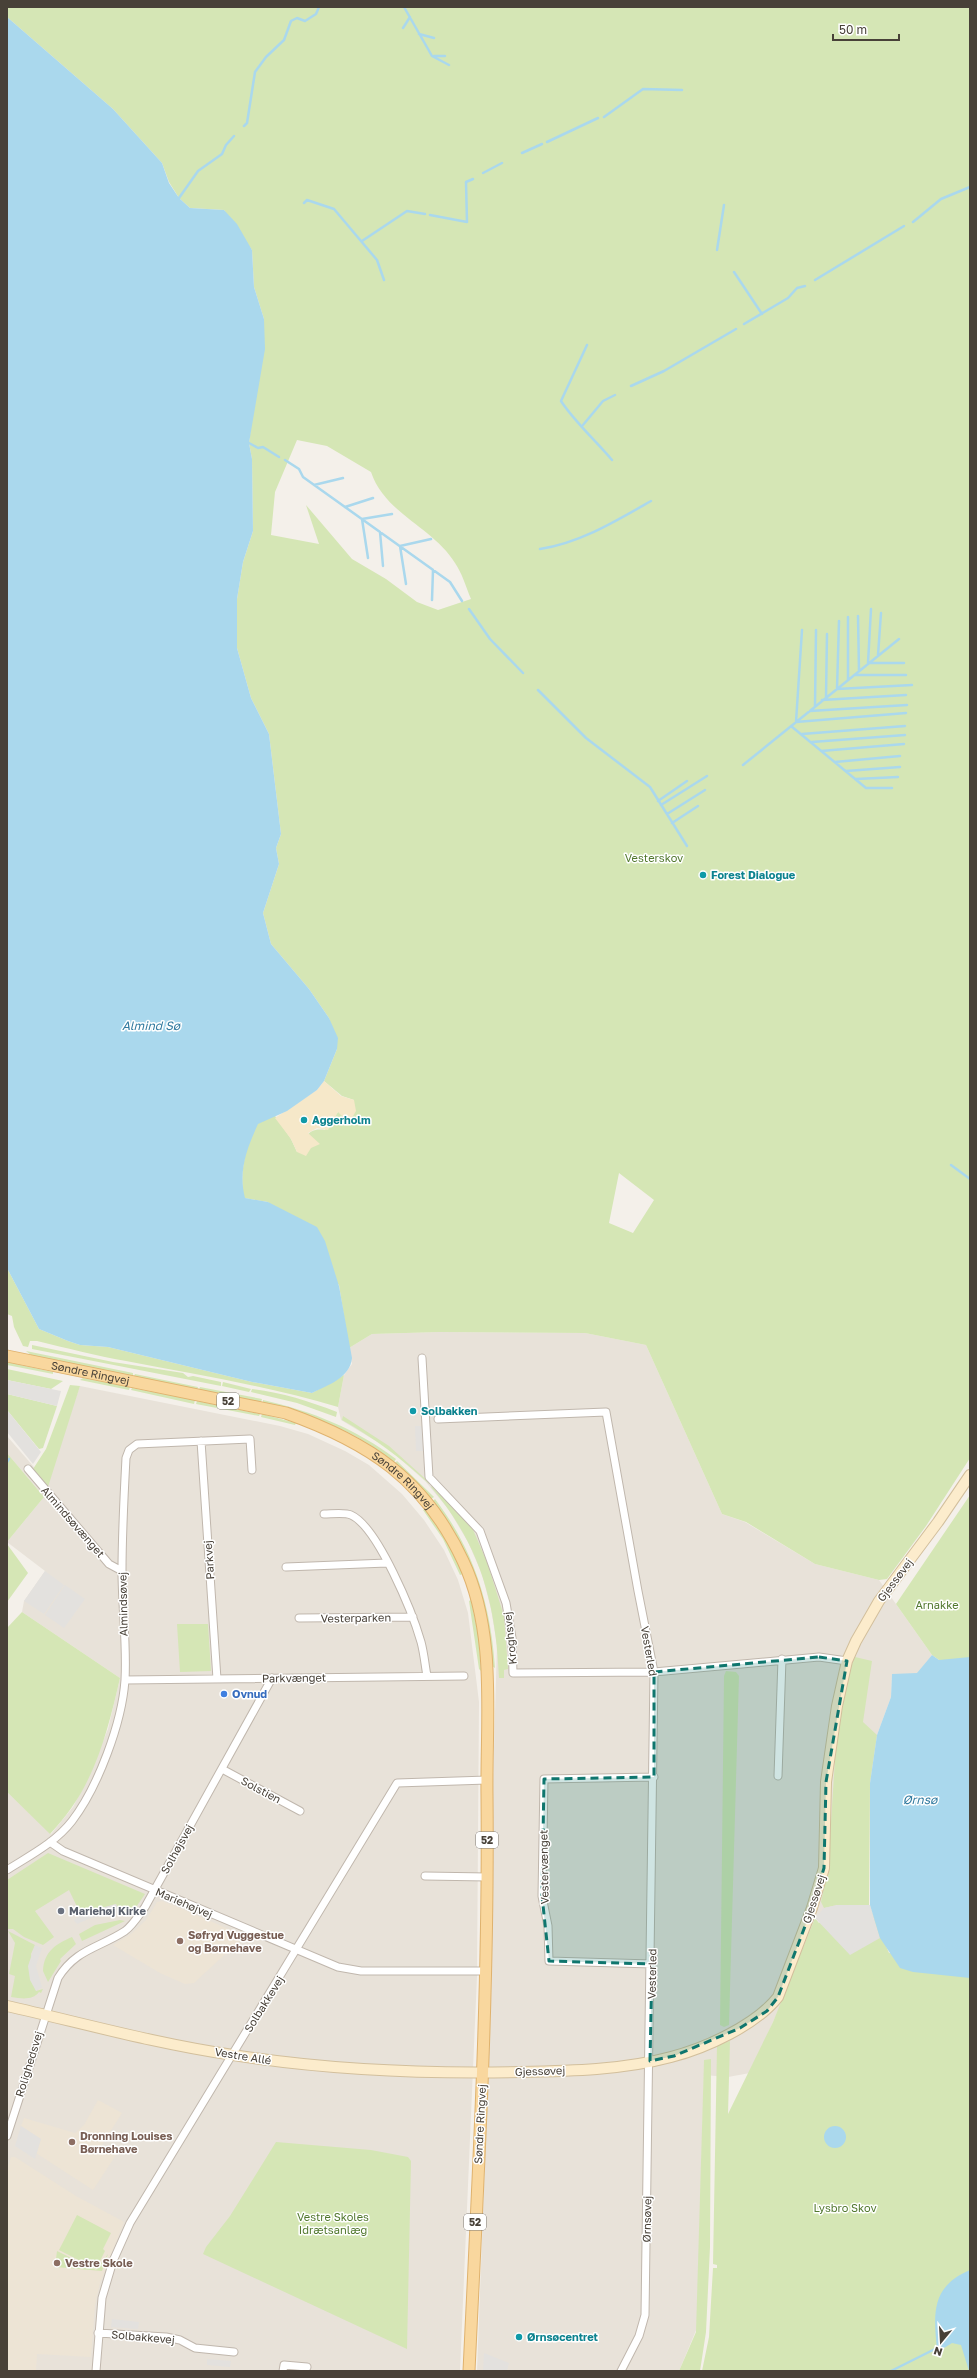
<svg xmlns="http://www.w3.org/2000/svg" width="977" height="2378" font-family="'Golos Text',sans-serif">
  <rect width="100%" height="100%" fill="#f4f0ea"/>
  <path fill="#e8e2d9" d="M 439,1332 L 585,1333 L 646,1345 L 722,1514 L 745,1522 L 815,1564 L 879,1580 L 932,1655 L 917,1674 L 892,1674 L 891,1697 L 877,1735 L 870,1783 L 869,1853 L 837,1905 L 815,1918 L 787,1991 L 750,2073 L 728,2077 L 704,2075 L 697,2328 L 679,2371 L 477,2371 L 492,1976 L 493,1783 L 497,1645 L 491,1609 L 482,1574 L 468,1542 L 449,1510 L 425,1481 L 389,1449 L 341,1420 L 338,1407 L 344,1375 L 352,1364 L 349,1348 L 372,1334 Z
    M 80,1386 L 280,1426 L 308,1434 L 345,1451 L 369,1465 L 402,1494 L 424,1520 L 444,1550 L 458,1580 L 468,1613 L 479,1702 L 477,1976 L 460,2371 L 7,2371 L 7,1792 L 51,1834 L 73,1807 L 90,1773 L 108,1729 L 120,1678 L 22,1612 L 24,1601 L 45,1571 L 7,1542 L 44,1497 L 7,1453 L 7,1436 L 46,1481 Z"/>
  <path fill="#ede4d5" d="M 162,1901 L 175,1906 L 245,1936 L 194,1983 L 185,1984 L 160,1973 L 113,1945 L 131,1934 L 146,1920 L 157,1902 Z
    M 98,2100 L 122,2113 L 102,2145 L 116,2155 L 93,2190 L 36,2153 L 41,2139 L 21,2126 L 24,2118 L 75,2133 L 84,2125 Z
    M 11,2157 L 15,2157 L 76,2196 L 124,2222 L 100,2283 L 95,2305 L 91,2357 L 37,2354 L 36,2371 L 7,2371 L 7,2169 Z"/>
  <path fill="#d5e6b5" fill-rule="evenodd" d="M 7,7 L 970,7 L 970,1458 L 926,1526 L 887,1579 L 879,1580 L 815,1564 L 746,1522 L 722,1514 L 646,1345 L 585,1333 L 439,1332 L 372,1334 L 349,1348 L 339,1285 L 268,1202 L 244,1198 C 237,1164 253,1130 262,1097 L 291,1139 L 297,1152 C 304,1139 308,1127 325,1130 L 338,1112 L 354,1100 L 342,1096 L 324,1081 L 337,1049 L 329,1018 L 309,989 L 271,944 L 263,913 L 279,864 L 276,848 L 281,834 L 269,734 L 251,698 L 237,648 L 237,599 L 243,562 L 253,531 L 252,459 L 249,443 L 264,319 L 254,287 L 252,250 L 224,210 L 190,208 L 179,198 L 169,182 L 162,163 L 113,109 L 7,17 ZM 297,440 L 327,446 L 371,472 C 385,514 433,527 455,563 C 462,573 466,587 471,599 L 438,610 L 417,602 L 386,579 L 352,559 L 306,505 L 319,544 L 271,535 L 275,492 ZM 619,1173 L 654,1200 L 633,1233 L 609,1223 Z
    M 7,1268 L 39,1329 L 68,1341 L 80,1345 L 108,1347 L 252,1382 L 312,1393 L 344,1375 L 338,1407 C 269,1386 198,1375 126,1361 C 96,1356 67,1348 37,1341 L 30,1341 L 28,1347 L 23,1346 L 14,1327 L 12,1316 L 7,1314 Z
    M 32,1345 L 113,1362 L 183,1373 L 188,1377 L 193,1376 L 221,1382 L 221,1386 L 32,1349 Z
    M 26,1351 L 133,1373 L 133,1376 L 31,1355 Z
    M 7,1362 L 53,1372 L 53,1374 L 7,1365 Z
    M 7,1369 L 63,1381 L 51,1389 L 7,1380 Z
    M 135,1374 L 198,1387 L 197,1390 L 134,1376 Z
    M 83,1378 L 130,1387 L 129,1390 L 80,1380 Z
    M 223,1382 L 251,1389 L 249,1392 L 222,1386 Z
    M 70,1385 L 80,1386 L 48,1487 L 33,1469 L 46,1449 Z
    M 200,1387 L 262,1399 L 261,1402 L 199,1390 Z
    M 132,1388 L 195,1400 L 194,1404 L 131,1390 Z
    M 252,1389 C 280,1392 309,1401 337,1412 L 336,1417 L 297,1403 L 251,1392 Z
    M 7,1394 L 57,1406 L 43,1448 L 39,1449 L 7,1410 Z
    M 263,1400 C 312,1411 356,1429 396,1459 L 394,1462 C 353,1429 313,1416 263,1402 Z
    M 197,1401 L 260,1414 L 259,1416 L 196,1404 Z
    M 262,1414 L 296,1423 L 295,1425 L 261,1417 Z
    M 343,1416 L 389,1446 L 430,1483 L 429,1484 C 401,1458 374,1438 342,1420 Z
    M 7,1453 L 44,1497 L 7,1542 Z
    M 397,1461 L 434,1497 L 431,1499 L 395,1463 Z
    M 433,1485 L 471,1525 L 487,1562 L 504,1616 L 508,1669 L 504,1670 L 504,1678 L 499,1678 C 496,1603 480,1545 431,1487 Z
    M 970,1495 L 970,1661 L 939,1660 L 932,1655 L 896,1604 Z
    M 435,1499 C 474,1550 491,1605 495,1668 L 492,1666 C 488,1601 470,1554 433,1501 Z
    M 425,1509 L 447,1542 L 463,1574 L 460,1575 L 443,1539 L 423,1510 Z
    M 7,1544 L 28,1573 L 7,1602 Z
    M 471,1600 L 479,1638 L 481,1671 L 479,1669 L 469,1601 Z
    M 22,1612 L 120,1678 C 110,1722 98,1770 72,1807 C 65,1817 58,1825 50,1834 L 7,1792 L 7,1628 Z
    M 177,1624 L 208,1624 L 211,1671 L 180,1672 Z
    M 855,1657 L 872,1661 L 863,1722 L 877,1735 L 870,1783 L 869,1905 L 889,1953 L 970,1960 L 970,2371 L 702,2371 L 709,2337 L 713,2268 L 717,2268 L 717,2265 L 713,2264 L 717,2045 L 730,2041 L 728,2114 L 773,2022 L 815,1918 L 819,1923 L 853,1905 L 837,1905 L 824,1908 L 821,1902 L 828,1869 L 837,1728 L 851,1666 Z
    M 726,1671 L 736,1672 L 739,1676 L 729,2025 L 724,2027 L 720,2025 L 724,1676 Z
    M 48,1853 L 145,1894 L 130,1916 L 120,1913 L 116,1904 L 81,1915 L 69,1890 L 35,1911 L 54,1937 L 43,1945 L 24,1937 L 13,1929 L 7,1929 L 7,1880 Z
    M 120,1920 L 125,1921 L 82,1941 L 79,1934 L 95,1925 Z
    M 8,1931 L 35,1945 L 31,1954 L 36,1991 L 43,1989 L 41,1993 L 39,1992 C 33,2000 23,1999 11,1997 L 15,1976 L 9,1974 L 15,1943 Z
    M 72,1937 L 76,1944 L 60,1959 L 61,1961 L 48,1982 L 43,1971 C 44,1951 56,1944 72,1937 Z
    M 711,2059 L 710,2247 L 706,2332 L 700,2371 L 679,2371 L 696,2332 L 704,2060 Z
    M 276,2142 L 371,2150 L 408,2157 L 411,2161 L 407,2349 L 203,2254 L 206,2247 L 230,2216 Z
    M 77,2215 L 111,2233 L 103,2249 L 105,2251 L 96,2269 L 59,2250 Z
    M 57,2251 L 96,2270 L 108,2254 L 102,2271 L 55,2267 Z"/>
  <path fill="#f6e8c9" d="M 324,1081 L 341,1096 L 354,1100 L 356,1111 L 349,1123 L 338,1112 L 328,1130 L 317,1128 L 308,1133 L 320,1144 L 311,1148 L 306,1156 L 297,1152 L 291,1139 L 275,1118 L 317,1090 Z"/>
  <path fill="#e3e1de" d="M 7,1380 L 61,1391 L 57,1406 L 7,1394 Z
    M 7,1410 L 41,1452 L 33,1464 L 7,1432 Z
    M 415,1426 L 423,1426 L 425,1451 L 416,1451 Z
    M 45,1571 L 64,1585 L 44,1614 L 24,1601 Z
    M 65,1585 L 85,1599 L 64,1628 L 45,1615 Z
    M 116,1904 L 120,1913 L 91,1918 L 77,1924 L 74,1920 L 86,1912 Z
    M 837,1905 L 870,1905 L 880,1938 L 850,1955 L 815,1918 L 824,1908 Z
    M 35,1945 L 42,1948 L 36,1966 L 42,1987 L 36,1991 L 30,1980 L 28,1966 Z
    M 21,2126 L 41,2139 L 35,2159 L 15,2146 Z
    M 112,2319 L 139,2322 L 138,2329 L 111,2327 Z
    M 484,2353 L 509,2363 L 507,2371 L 483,2371 Z
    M 207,2359 L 231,2361 L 230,2367 L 207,2365 Z"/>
  <path fill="#aad8ed" d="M 7,17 L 113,109 L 162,163 L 169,183 L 179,198 L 190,208 L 224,210 L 237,224 L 252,250 L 254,287 L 264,319 L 265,349 L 249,443 L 252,459 L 253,531 L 243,562 L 237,599 L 237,648 L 251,698 L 269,734 L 281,834 L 276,848 L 279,864 L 263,913 L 271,944 L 309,989 L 329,1018 L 338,1038 L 337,1049 L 324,1081 L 317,1090 L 287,1111 L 258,1124 C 247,1148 238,1171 245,1198 L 268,1202 L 317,1227 L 325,1241 L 339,1286 L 352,1358 C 350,1378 328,1385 312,1393 L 252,1382 L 108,1347 L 80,1345 L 68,1341 L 39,1329 L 7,1268 Z
    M 932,1655 L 939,1660 L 970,1657 L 970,1978 L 913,1972 L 900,1968 L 880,1938 L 870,1905 L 870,1783 L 877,1735 L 891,1697 L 892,1674 L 917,1673 Z
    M824 2137a11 11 0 1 1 22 0a11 11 0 1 1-22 0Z
    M 970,2270 L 970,2371 L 969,2371 L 961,2345 L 952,2343 L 941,2350 L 937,2349 C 933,2312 932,2286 970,2270 Z"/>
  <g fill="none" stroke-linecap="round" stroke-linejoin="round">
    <path stroke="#aad8ed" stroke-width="2.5" d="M 404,7 L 432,56 L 449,65
      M 403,28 L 410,17
      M 419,34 L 434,38
      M 434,56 L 445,56
      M 604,117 L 643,89 L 682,90
      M 244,126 L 247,123 L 255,72 L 266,57 L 284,40 L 291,21 L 297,18 L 305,21 L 316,14 L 319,7
      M 547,142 L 598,118
      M 522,153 L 542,144
      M 483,173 L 502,163
      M 179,198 L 198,171 L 222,154 L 226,145 L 234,136
      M 304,203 L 307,200 L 334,209 L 377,260 L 384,280
      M 430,215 L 467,222 L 466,182 L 473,179
      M 913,222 L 941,199 L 970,187
      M 362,241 L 407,211 L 425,214
      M 717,250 L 724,205
      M 734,272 L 762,314
      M 815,280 L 904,226
      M 744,324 L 788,298 L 797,288 L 805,286
      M 587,345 L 561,401 C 574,421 595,440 612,460
      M 631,386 L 664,371 L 736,329
      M 583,425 L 603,401 L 615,395
      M 249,443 L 258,448 L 263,447 L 279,457
      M 285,460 L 299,469 L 303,477 L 450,582 L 462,601
      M 314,485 L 343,478
      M 345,507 L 373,498
      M 380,532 L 383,566
      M 540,549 C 580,543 616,521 651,501
      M 368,558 L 362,519 L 392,514
      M 406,584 L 400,546 L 431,539
      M 432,600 L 433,570
      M 469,609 L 490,639 L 523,673
      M 871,609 L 868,663 L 904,663
      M 858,616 L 859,671
      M 848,617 L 848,679
      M 839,621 L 837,689 L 912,685
      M 802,630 L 796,722 L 906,713
      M 878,655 L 881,613
      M 855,675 L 906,675
      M 538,690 L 586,738 L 650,787 L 687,846
      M 826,697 L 827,634
      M 822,700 L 906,695
      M 815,706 L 816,630
      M 810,711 L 907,705
      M 791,726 L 866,788 L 892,788
      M 802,734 L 905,726
      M 812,742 L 905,735
      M 821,751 L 904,744
      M 835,762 L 900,756
      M 743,765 L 899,639
      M 846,771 L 900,767
      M 856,779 L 898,777
      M 658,801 L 687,781
      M 661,805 L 707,776
      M 667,814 L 705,790
      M 672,823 L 698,806
      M 951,1165 L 970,1179
      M 7,1462 L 9,1459
      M 891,2371 L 939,2347"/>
    <g stroke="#c0b7ad" stroke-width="9">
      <path id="street" d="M 422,1358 L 429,1477 L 480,1531 L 506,1603 L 512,1638 L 513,1673 L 654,1672 L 819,1657 L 847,1661
        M 438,1419 L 606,1412 L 638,1591 L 654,1672 L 645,2315 L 639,2336 L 621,2371
        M 201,1441 L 217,1679
        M 28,1469 L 109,1564 L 122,1571
        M 324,1514 C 331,1514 345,1512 351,1515 C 378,1527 413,1614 421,1642 C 424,1653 425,1665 427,1676
        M 286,1567 L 387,1563
        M 299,1618 L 413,1617
        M 125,1680 L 464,1676
        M 222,1769 L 300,1811
        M 778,1776 L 782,1659
        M 50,1842 L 63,1851 L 338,1967 L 361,1971 L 486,1971
        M 7,1870 C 29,1856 55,1843 72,1821 C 98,1787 122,1723 125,1680 C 127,1644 122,1607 122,1571 C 122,1533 124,1496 126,1458 L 129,1450 L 137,1444 L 250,1439 L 252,1470
        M 425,1876 L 487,1877
        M 652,1964 L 549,1961 L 548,1926 L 542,1896 L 544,1779 L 654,1777
        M 7,2136 L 58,1978 C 76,1949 99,1948 125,1931 C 133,1925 139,1915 145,1907 L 272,1678
        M 98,2333 L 166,2337 L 180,2340 L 195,2348 L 234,2352
        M 96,2371 L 102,2298 L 113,2261 L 130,2223 L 397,1783 L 487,1780
        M 283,2371 L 284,2365 L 307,2367"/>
    </g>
    <g stroke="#d2bf9c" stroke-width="12">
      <path id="secondary" d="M 7,2006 C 82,2023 157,2044 233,2055 C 328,2070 425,2074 520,2072 C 570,2071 623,2070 671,2057 C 706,2048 756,2025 778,1997 L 812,1908 L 824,1868 L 826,1782 L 837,1706 L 847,1661 L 856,1641 L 879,1601 L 938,1522 L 970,1475"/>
    </g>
    <g stroke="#dfb26e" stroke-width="13">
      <g id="primary">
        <path id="s1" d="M 7,1356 L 286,1413 C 368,1442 425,1479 463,1561 C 497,1633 486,1717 487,1795 C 489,1987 478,2179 469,2371"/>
      </g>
    </g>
    <use href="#street" stroke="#fff" stroke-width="7"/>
    <use href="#secondary" stroke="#fceccc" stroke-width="10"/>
    <use href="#primary" stroke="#f9d79e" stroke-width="11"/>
  </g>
  <path fill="#0f766e" fill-opacity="0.2" stroke="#0f766e" stroke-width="3" stroke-dasharray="8 5" stroke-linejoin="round" d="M 819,1657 L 847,1661 L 826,1782 L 824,1868 L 812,1908 L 778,1997 L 767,2011 L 740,2028 L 674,2056 L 650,2061 L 652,1964 L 549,1961 L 542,1896 L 544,1779 L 654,1777 L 654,1672 Z"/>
  <g fill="#0f9aa8" stroke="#fff" stroke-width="1.5">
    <circle cx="703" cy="875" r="4"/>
    <circle cx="304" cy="1120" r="4"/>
    <circle cx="413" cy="1411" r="4"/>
    <circle cx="519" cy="2337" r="4"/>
  </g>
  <circle fill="#3f7fe0" stroke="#fff" stroke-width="1.5" cx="224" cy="1694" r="4"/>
  <circle fill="#6b7280" stroke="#fff" stroke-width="1.5" cx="61" cy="1911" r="4"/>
  <g fill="#8d6e63" stroke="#fff" stroke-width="1.5">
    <circle cx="180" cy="1941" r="4"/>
    <circle cx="72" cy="2142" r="4"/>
    <circle cx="57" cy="2263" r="4"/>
  </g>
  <g text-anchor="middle" stroke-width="3" stroke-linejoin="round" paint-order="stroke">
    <g fill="#fff" stroke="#7f7a74" stroke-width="1">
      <rect x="217" y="1393" width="22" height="16" rx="3"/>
      <rect x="476" y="1832" width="22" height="16" rx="3"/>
      <rect x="464" y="2214" width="22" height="16" rx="3"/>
    </g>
    <g font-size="10" font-weight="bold" fill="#484138">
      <text x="228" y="1405">52</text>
      <text x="487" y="1844">52</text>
      <text x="475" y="2226">52</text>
    </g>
    <g font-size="11" fill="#51782e" stroke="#fff">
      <text x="654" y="862">Vesterskov</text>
      <text x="937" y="1609">Arnakke</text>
      <text x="845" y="2212">Lysbro Skov</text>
      <text x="333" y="2221">Vestre Skoles<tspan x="333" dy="13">Idrætsanlæg</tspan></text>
    </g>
    <g font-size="11" font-weight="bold" fill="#0d838f" stroke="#fff" text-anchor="start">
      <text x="711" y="879">Forest Dialogue</text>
      <text x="312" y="1124">Aggerholm</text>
      <text x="421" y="1415">Solbakken</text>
      <text x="527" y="2341">Ørnsøcentret</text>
    </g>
    <g font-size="11" fill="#484138" stroke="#fff">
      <text dy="4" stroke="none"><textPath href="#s1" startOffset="85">Søndre Ringvej</textPath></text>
      <text dy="4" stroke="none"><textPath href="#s1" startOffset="421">Søndre Ringvej</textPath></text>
      <text transform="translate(73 1522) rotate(49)" y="4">Almindsøvænget</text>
      <text transform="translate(209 1560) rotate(-94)" y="4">Parkvej</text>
      <text transform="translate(895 1580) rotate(-53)" y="4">Gjessøvej</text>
      <text transform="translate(123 1604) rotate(-91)" y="4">Almindsøvej</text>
      <text transform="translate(356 1618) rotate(-1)" y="4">Vesterparken</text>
      <text transform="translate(510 1638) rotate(-96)" y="4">Kroghsvej</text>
      <text transform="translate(649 1651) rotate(80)" y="4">Vesterled</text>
      <text transform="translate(294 1678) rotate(-1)" y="4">Parkvænget</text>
      <text transform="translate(261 1790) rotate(28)" y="4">Solstien</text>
      <text transform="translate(177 1849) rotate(-61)" y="4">Solhøjsvej</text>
      <text transform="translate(544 1867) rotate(-91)" y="4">Vestervænget</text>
      <text transform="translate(814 1899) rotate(-72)" y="4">Gjessøvej</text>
      <text transform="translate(184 1903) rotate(23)" y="4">Mariehøjvej</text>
      <text transform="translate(652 1974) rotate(-89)" y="4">Vesterled</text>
      <text transform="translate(264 2004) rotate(-58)" y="4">Solbakkevej</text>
      <text transform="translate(243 2056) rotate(9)" y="4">Vestre Allé</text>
      <text transform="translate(29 2064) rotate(-73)" y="4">Rolighedsvej</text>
      <text transform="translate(540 2071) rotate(-2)" y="4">Gjessøvej</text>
      <text transform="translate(480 2124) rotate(-87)" y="4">Søndre Ringvej</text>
      <text transform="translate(647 2219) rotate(-89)" y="4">Ørnsøvej</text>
      <text transform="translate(143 2337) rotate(5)" y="4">Solbakkevej</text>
    </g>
    <g font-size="11" font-weight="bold" fill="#366cbe" stroke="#fff" text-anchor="start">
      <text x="232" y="1698">Ovnud</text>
    </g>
    <g font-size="11" font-weight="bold" fill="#5b616d" stroke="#fff" text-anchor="start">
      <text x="69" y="1915">Mariehøj Kirke</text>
    </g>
    <g font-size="11" font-weight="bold" fill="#785e54" stroke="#fff" text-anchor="start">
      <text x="188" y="1939">Søfryd Vuggestue<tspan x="188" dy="13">og Børnehave</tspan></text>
      <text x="80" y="2140">Dronning Louises<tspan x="80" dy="13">Børnehave</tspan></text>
      <text x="65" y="2267">Vestre Skole</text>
    </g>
    <g font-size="12" font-style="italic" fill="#327ba0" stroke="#fff">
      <text x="151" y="1030">Almind Sø</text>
      <text x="920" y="1804">Ørnsø</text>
    </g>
  </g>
  <rect width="977" height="2378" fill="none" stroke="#484138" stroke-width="16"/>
  <g transform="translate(941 2342) rotate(198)" stroke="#ffffff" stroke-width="3" paint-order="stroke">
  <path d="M0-3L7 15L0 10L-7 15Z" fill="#484138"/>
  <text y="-6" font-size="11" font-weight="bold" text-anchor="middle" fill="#484138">N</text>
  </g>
  <path d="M833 34v6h66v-6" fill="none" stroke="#484138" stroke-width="2"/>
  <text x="839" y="34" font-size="12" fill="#484138" stroke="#ffffff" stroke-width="3" paint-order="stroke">50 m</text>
</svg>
